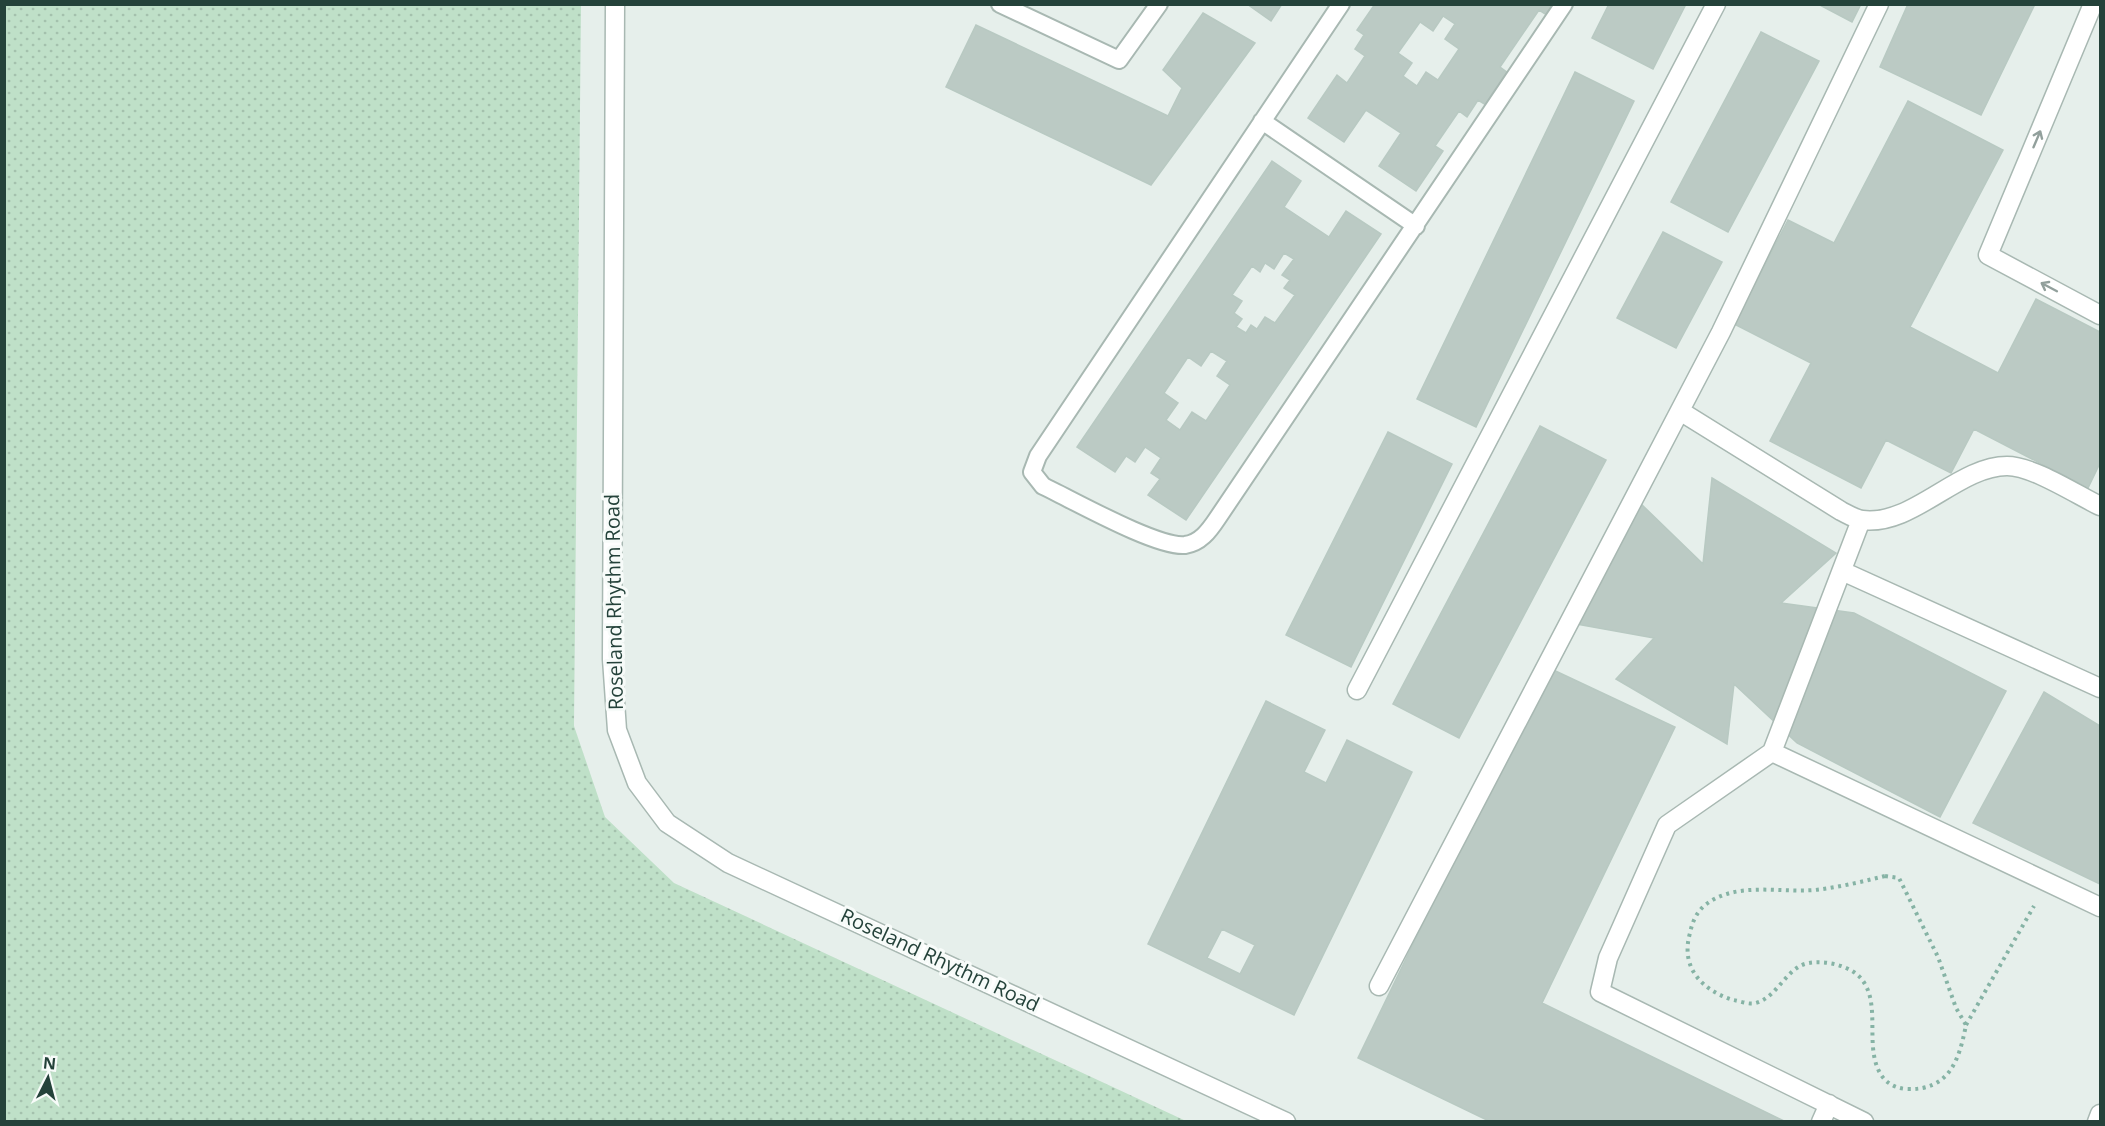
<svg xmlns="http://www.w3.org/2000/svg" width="2105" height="1126" font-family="'Open Sans',sans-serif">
  <defs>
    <pattern id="green-dots" width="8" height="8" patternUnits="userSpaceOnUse" patternTransform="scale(1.5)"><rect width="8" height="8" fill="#bfe0c8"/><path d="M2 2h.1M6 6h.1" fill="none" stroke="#a4c1ad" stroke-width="1.8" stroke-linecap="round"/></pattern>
  </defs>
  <rect width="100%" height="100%" fill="#e6efeb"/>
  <path fill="url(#green-dots)" d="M 5,4 L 581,5 L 574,726 L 605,817 L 674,883 L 1186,1121 L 5,1121 Z"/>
  <path fill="#bbcac4" stroke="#b8c9c2" stroke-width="1.5" fill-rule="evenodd" d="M 1247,4 L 1282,4 L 1271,21 Z
    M 1375,4 L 1558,4 L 1550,17 L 1539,10 L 1500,67 L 1508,73 L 1486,105 L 1478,100 L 1467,117 L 1459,111 L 1435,146 L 1443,151 L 1416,191 L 1379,166 L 1401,133 L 1366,110 L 1344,142 L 1308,118 L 1337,75 L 1347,83 L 1365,56 L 1355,49 L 1364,35 L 1357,30 ZM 1443,16 L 1455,24 L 1445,39 L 1459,49 L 1438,80 L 1426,72 L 1417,86 L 1403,76 L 1412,63 L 1398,53 L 1420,22 L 1433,31 Z
    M 1609,4 L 1686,4 L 1653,69 L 1592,38 Z
    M 1818,4 L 1861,4 L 1852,22 Z
    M 1908,4 L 2035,4 L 1981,115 L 1880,67 Z
    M 1203,13 L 1255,43 L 1151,185 L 946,87 L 976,25 L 1168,116 L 1182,88 L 1163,70 Z
    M 1761,32 L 1819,61 L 1728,232 L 1671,202 Z
    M 1575,72 L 1634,101 L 1476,427 L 1417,399 Z
    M 1908,101 L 2003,150 L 1910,327 L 1998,373 L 2036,299 L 2100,332 L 2100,463 L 2088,488 L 1974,429 L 1951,473 L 1886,440 L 1861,488 L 1770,441 L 1811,363 L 1734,324 L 1788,220 L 1834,243 Z
    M 1272,161 L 1301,181 L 1284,207 L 1329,237 L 1346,211 L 1381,234 L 1186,520 L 1148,495 L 1160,479 L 1151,473 L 1161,458 L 1145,447 L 1135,462 L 1126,456 L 1115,472 L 1077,447 ZM 1284,253 L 1294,259 L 1282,275 L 1290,280 L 1284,288 L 1295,295 L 1275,323 L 1265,317 L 1257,329 L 1251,325 L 1246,333 L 1236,327 L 1242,319 L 1234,313 L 1242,301 L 1232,295 L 1252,266 L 1260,272 L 1265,263 L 1274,269 ZM 1211,351 L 1227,361 L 1217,376 L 1230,385 L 1206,421 L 1192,412 L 1180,430 L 1166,420 L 1178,403 L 1164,393 L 1188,357 L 1201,366 Z
    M 1663,232 L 1722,262 L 1676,348 L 1617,318 Z
    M 1540,426 L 1606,460 L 1459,738 L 1393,704 Z
    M 1388,432 L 1452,464 L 1351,667 L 1286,635 Z
    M 1712,478 L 1836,553 L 1781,603 L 1854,613 L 2006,691 L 1940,817 L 1797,743 L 1734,684 L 1727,744 L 1616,679 L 1654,638 L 1576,624 L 1639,502 L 1703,564 Z
    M 1547,667 L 1675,727 L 1542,1003 L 1786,1122 L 1491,1122 L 1358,1058 Z
    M 2044,692 L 2100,726 L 2100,884 L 1973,823 Z
    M 1266,701 L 1325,730 L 1304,772 L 1326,783 L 1347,740 L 1412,772 L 1294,1015 L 1148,944 ZM 1222,929 L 1255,945 L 1240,974 L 1207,958 Z"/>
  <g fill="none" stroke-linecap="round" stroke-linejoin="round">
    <g stroke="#a8b8b2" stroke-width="20">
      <path id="lane" d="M 1000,4 L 1119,60 L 1159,4
        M 1341,4 L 1038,456 L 1032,472 L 1043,486 C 1071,499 1157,548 1185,545 C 1200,543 1209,531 1217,519 L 1564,4
        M 1262,121 L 1416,226"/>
    </g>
    <g stroke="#a8b8b2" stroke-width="21">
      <path id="street" d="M 615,4 L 612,659 L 617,730 L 637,783 L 667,823 L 728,863 L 1286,1122
        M 2093,4 L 1988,255 L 2100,315
        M 1680,411 L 1841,511 C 1847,514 1855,519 1862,520 C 1912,527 1958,466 2007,466 C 2033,466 2077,495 2100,506
        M 1861,520 L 1772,752 L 1667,825 L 1608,958 L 1600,992 L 1864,1122
        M 1842,571 L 2100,688
        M 1357,690 L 1716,4
        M 1772,752 L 2100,907
        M 1379,986 L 1721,332 L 1879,4
        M 1821,1122 L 1829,1104
        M 2097,1122 L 2100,1114"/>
    </g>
    <path stroke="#86b3a5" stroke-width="4" stroke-dasharray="3 4.5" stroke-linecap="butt" d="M 1885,876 L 1899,878 L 1938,957 L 1956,1008 L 1966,1025 C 1959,1061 1949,1091 1906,1089 C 1893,1088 1883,1081 1878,1069 C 1866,1042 1880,1005 1863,981 C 1853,966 1826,960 1809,963 C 1787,966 1778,997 1756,1003 C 1749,1005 1740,1001 1733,1000 C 1702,990 1680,968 1690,933 C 1692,923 1696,913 1704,906 C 1736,879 1785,895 1823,889 C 1844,886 1865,881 1885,876 Z
      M 1966,1025 L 2034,906"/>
    <use href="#lane" stroke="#fff" stroke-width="16"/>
    <use href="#street" stroke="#fff" stroke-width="18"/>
  </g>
  <defs><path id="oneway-shaft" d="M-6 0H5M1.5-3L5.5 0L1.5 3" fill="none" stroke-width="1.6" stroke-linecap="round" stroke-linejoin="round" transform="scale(1.5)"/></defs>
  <g stroke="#92a09c">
    <use href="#oneway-shaft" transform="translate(2037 139) rotate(-67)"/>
    <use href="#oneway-shaft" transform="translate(2049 287) rotate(-152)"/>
  </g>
  <g text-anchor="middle" stroke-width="6" stroke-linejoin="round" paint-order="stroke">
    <g font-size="20" fill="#24423a" stroke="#f7fbf9">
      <text transform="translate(614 602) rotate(-91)" y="7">Roseland Rhythm Road</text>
      <text transform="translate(940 960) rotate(25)" y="7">Roseland Rhythm Road</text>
    </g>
  </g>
  <rect width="2105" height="1126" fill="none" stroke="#24423a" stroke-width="12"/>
  <g transform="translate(48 1078) rotate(6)" stroke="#f7fbf9" stroke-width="4.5" paint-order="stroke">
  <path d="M0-4.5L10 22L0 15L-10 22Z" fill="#24423a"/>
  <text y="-9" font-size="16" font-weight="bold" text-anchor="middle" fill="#24423a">N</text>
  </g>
</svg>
